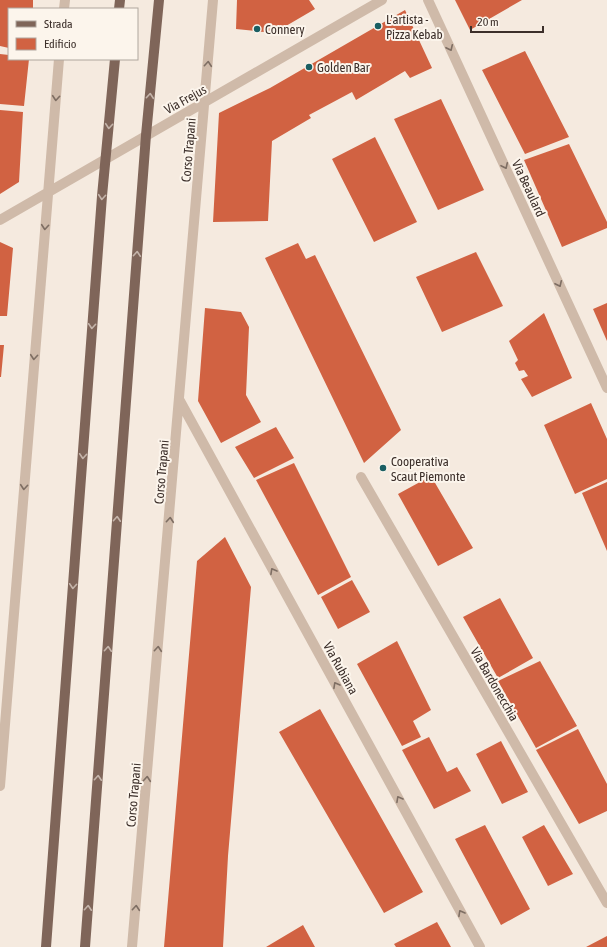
<svg xmlns="http://www.w3.org/2000/svg" width="607" height="947" font-family="'Asap Condensed',sans-serif">
  <rect width="100%" height="100%" fill="#f5eadf"/>
  <path fill="#d16242" d="M 0,0 L 33,0 L 33,9 L 9,9 L 9,48 L 0,46 Z
    M 237,0 L 309,0 L 315,9 L 274,33 L 236,29 Z
    M 455,0 L 522,0 L 470,30 Z
    M 405,10 L 432,68 L 410,78 L 405,71 L 356,100 L 352,92 L 309,115 L 311,118 L 272,141 L 268,221 L 213,222 L 219,113 L 270,88 Z
    M 525,51 L 569,137 L 525,154 L 482,70 Z
    M 0,54 L 9,55 L 9,59 L 29,59 L 24,106 L 0,104 Z
    M 441,99 L 484,190 L 438,210 L 394,119 Z
    M 0,110 L 23,112 L 19,182 L 0,194 Z
    M 375,137 L 417,222 L 374,242 L 332,159 Z
    M 569,144 L 607,222 L 607,228 L 562,247 L 524,160 Z
    M 0,242 L 13,248 L 7,316 L 0,316 Z
    M 298,243 L 306,259 L 315,255 L 401,430 L 364,463 L 265,258 Z
    M 476,252 L 503,306 L 442,332 L 416,277 Z
    M 607,303 L 607,341 L 593,309 Z
    M 205,308 L 241,312 L 249,327 L 246,395 L 261,422 L 221,443 L 198,401 Z
    M 544,313 L 572,378 L 532,397 L 521,379 L 528,376 L 524,370 L 519,371 L 515,363 L 518,360 L 509,341 Z
    M 0,345 L 4,345 L 1,377 L 0,377 Z
    M 591,403 L 607,439 L 607,479 L 575,494 L 544,425 Z
    M 276,427 L 294,458 L 254,478 L 235,447 Z
    M 294,463 L 351,577 L 318,595 L 256,480 Z
    M 431,476 L 473,548 L 438,566 L 398,494 Z
    M 607,482 L 607,551 L 582,493 Z
    M 225,537 L 251,587 L 228,856 L 223,947 L 164,947 L 197,561 Z
    M 352,580 L 370,612 L 338,629 L 321,597 Z
    M 500,598 L 533,658 L 498,678 L 463,617 Z
    M 397,641 L 431,710 L 413,721 L 421,737 L 402,746 L 357,664 Z
    M 540,661 L 577,726 L 536,748 L 498,681 Z
    M 320,709 L 423,892 L 384,913 L 279,732 Z
    M 578,729 L 607,784 L 607,811 L 579,824 L 536,750 Z
    M 429,737 L 447,772 L 457,767 L 471,791 L 434,809 L 402,750 Z
    M 501,741 L 528,792 L 502,804 L 476,754 Z
    M 485,825 L 530,909 L 501,925 L 455,839 Z
    M 544,825 L 573,874 L 548,886 L 522,837 Z
    M 437,922 L 451,947 L 396,947 L 394,944 Z
    M 303,925 L 315,947 L 266,947 Z
    M 607,936 L 607,947 L 586,947 Z"/>
  <g fill="none" stroke-linecap="round" stroke-linejoin="round">
    <path stroke="#cfbaa9" stroke-width="10" d="M 428,0 L 607,388
      M 64,9 L 65,0
      M 0,220 L 382,0
      M 180,401 L 480,947
      M 361,477 L 607,903
      M 0,786 L 59,59
      M 132,947 L 213,0"/>
    <path stroke="#7f6559" stroke-width="10" d="M 119,9 L 120,0
      M 46,947 L 102,196 L 115,59
      M 85,947 L 146,135 L 159,0"/>
  </g>
  <defs><path id="oneway-chevron" d="M-2-3.5L2.5 0L-2 3.5" fill="none" stroke-width="1.6" stroke-linecap="round" stroke-linejoin="round"/></defs>
  <g stroke="#7e6e63">
    <use href="#oneway-chevron" transform="translate(450 48) rotate(65)"/>
    <use href="#oneway-chevron" transform="translate(208 64) rotate(-85)"/>
    <use href="#oneway-chevron" transform="translate(56 98) rotate(95)"/>
    <use href="#oneway-chevron" transform="translate(505 166) rotate(65)"/>
    <use href="#oneway-chevron" transform="translate(45 227) rotate(95)"/>
    <use href="#oneway-chevron" transform="translate(559 284) rotate(65)"/>
    <use href="#oneway-chevron" transform="translate(34 357) rotate(95)"/>
    <use href="#oneway-chevron" transform="translate(24 487) rotate(95)"/>
    <use href="#oneway-chevron" transform="translate(170 520) rotate(-85)"/>
    <use href="#oneway-chevron" transform="translate(273 571) rotate(-119)"/>
    <use href="#oneway-chevron" transform="translate(158 649) rotate(-85)"/>
    <use href="#oneway-chevron" transform="translate(336 685) rotate(-119)"/>
    <use href="#oneway-chevron" transform="translate(147 779) rotate(-85)"/>
    <use href="#oneway-chevron" transform="translate(399 799) rotate(-119)"/>
    <use href="#oneway-chevron" transform="translate(136 908) rotate(-85)"/>
    <use href="#oneway-chevron" transform="translate(461 913) rotate(-119)"/>
  </g>
  <g stroke="#c4b4aa">
    <use href="#oneway-chevron" transform="translate(150 96) rotate(-85)"/>
    <use href="#oneway-chevron" transform="translate(109 126) rotate(95)"/>
    <use href="#oneway-chevron" transform="translate(102 197) rotate(95)"/>
    <use href="#oneway-chevron" transform="translate(137 254) rotate(-86)"/>
    <use href="#oneway-chevron" transform="translate(92 326) rotate(94)"/>
    <use href="#oneway-chevron" transform="translate(83 456) rotate(94)"/>
    <use href="#oneway-chevron" transform="translate(117 519) rotate(-86)"/>
    <use href="#oneway-chevron" transform="translate(73 586) rotate(94)"/>
    <use href="#oneway-chevron" transform="translate(108 649) rotate(-86)"/>
    <use href="#oneway-chevron" transform="translate(98 778) rotate(-86)"/>
    <use href="#oneway-chevron" transform="translate(88 908) rotate(-86)"/>
  </g>
  <g fill="#1a5e62" stroke="#fcf5ec" stroke-width="1.5">
    <circle cx="378" cy="26" r="4"/>
    <circle cx="257" cy="29" r="4"/>
    <circle cx="309" cy="67" r="4"/>
    <circle cx="383" cy="468" r="4"/>
  </g>
  <g text-anchor="middle" stroke-width="4" stroke-linejoin="round" paint-order="stroke">
    <g font-size="13" fill="#3c2f2a" stroke="#fcf5ec" text-anchor="start">
      <text x="386" y="24">L'artista -<tspan x="386" dy="15">Pizza Kebab</tspan></text>
      <text x="265" y="34">Connery</text>
      <text x="317" y="72">Golden Bar</text>
      <text x="391" y="466">Cooperativa<tspan x="391" dy="15">Scaut Piemonte</tspan></text>
    </g>
    <g font-size="13" fill="#3c2f2a" stroke="#fcf5ec">
      <text transform="translate(185 99) rotate(-29)" y="5">Via Frejus</text>
      <text transform="translate(188 150) rotate(-85)" y="5">Corso Trapani</text>
      <text transform="translate(529 188) rotate(65)" y="5">Via Beaulard</text>
      <text transform="translate(161 472) rotate(-85)" y="5">Corso Trapani</text>
      <text transform="translate(341 668) rotate(61)" y="5">Via Rubiana</text>
      <text transform="translate(495 684) rotate(60)" y="5">Via Bardonecchia</text>
      <text transform="translate(133 795) rotate(-85)" y="5">Corso Trapani</text>
    </g>
  </g>
  <rect x="8" y="8" width="130" height="52" fill="#fcf5ec" stroke="#afa69e"/>
  <rect x="16" y="21" width="20" height="6" fill="#7f6559" stroke="#afa69e"/>
  <text x="44" y="28" font-size="12" fill="#3c2f2a">Strada</text>
  <rect x="16" y="38" width="20" height="12" fill="#d16242" stroke="#afa69e"/>
  <text x="44" y="48" font-size="12" fill="#3c2f2a">Edificio</text>
  <path d="M471 26v6h72v-6" fill="none" stroke="#3c2f2a" stroke-width="2"/>
  <text x="477" y="26" font-size="12" fill="#3c2f2a" stroke="#fcf5ec" stroke-width="3" paint-order="stroke">20 m</text>
</svg>
